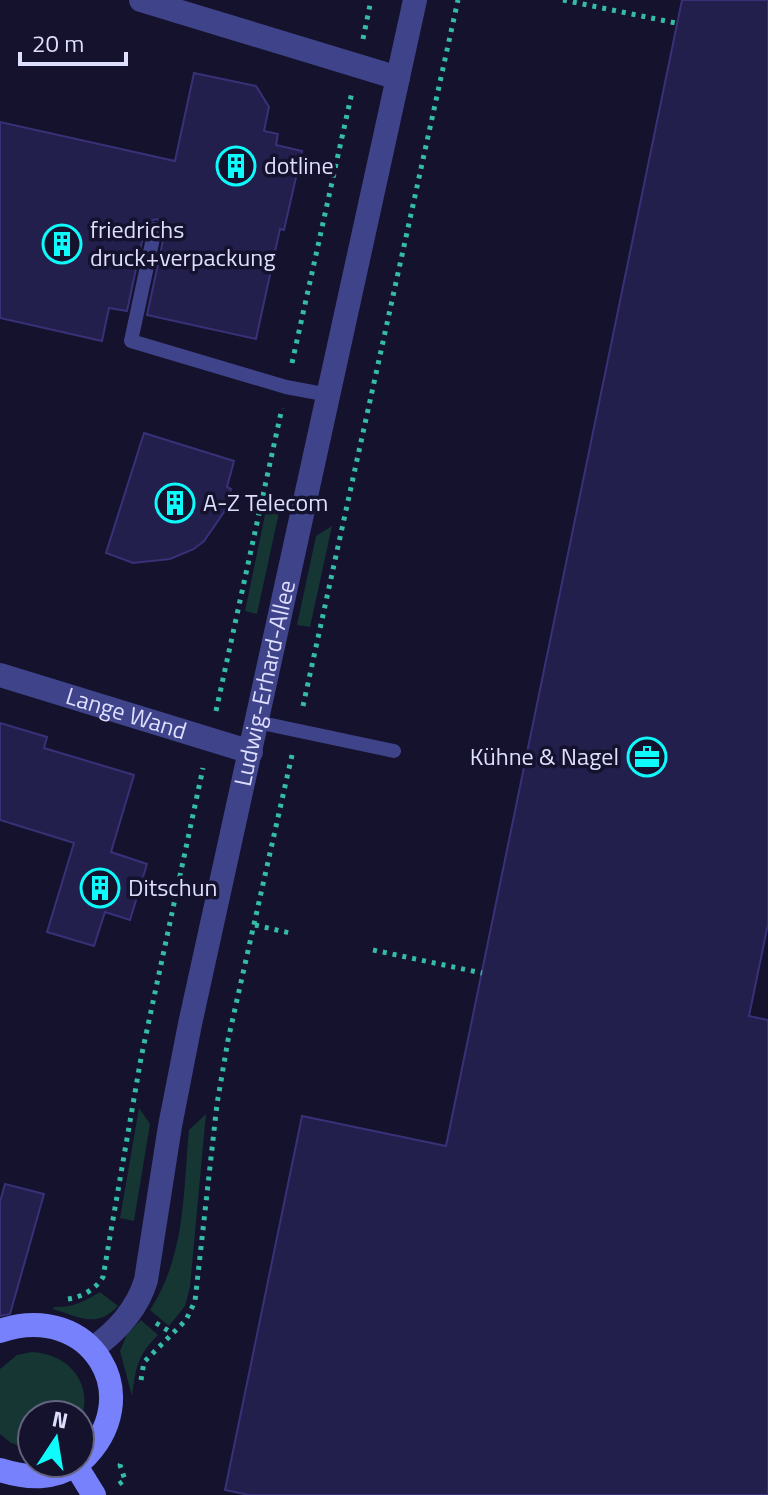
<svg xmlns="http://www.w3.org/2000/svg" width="768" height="1495" font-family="'Titillium Web',sans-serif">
  <rect width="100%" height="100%" fill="#14122c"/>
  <path fill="#153632" d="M 268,500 L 281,503 L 257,614 L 245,611 Z
    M 332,526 L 310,627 L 297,625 L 316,536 Z
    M 139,1108 L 150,1124 L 134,1221 L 120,1218 Z
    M 206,1114 L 190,1287 L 185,1306 L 169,1326 L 150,1310 C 186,1254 183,1193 189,1130 Z
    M 100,1292 L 118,1306 C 96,1329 80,1317 53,1309 L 54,1307 C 72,1308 85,1301 100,1292 Z
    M 141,1320 L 158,1335 C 137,1356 136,1367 132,1396 L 120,1351 L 127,1334 Z
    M 32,1352 C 70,1354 95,1385 80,1422 L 80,1415 L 32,1415 L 32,1449 L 11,1443 L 0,1434 L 0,1369 L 17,1355 Z"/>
  <path fill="#231f4d" stroke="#383178" stroke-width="2" d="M 682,0 L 768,0 L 768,924 L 749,1016 L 768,1020 L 768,1495 L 249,1495 L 225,1490 L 302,1116 L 446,1146 Z
    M 194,73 L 256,86 L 269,107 L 264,131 L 278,134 L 276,145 L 302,151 L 284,230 L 280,229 L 256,339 L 147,315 L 165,231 L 162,222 L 156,219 L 148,222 L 145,227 L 127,311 L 109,308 L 102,341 L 0,318 L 0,122 L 175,161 Z
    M 144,433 L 234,461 L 227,487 L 231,489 L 224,512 L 204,541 L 194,549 L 170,559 L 133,563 L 106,553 Z
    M 0,723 L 47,737 L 44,748 L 134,775 L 111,852 L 147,864 L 130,920 L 105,912 L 94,946 L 47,932 L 74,843 L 0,820 Z
    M 5,1184 L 44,1194 L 10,1314 L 0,1316 L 0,1202 Z"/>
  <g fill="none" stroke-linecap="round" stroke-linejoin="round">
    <path stroke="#34bca6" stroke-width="5" stroke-dasharray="4 6" stroke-linecap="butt" d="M 563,0 L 676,23
      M 363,39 L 371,0
      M 292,363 L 352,92
      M 303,706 L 458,0
      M 216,711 L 282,408
      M 255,925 L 290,933
      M 373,950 L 482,973
      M 68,1299 C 82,1297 96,1289 103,1277 L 141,1058 L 203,768
      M 156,1323 L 172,1333
      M 141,1380 L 144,1362 L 186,1320 L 195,1301 L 217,1104 L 228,1040 L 292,755
      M 119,1484 L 125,1480 L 120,1465 L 123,1459"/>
    <path stroke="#3f438a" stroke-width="14" d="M 155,229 L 131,341 L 286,387 L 329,395
      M 257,722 L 394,751"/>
    <g stroke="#3f438a" stroke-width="24">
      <path d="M 141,0 L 398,78"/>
      <path id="s1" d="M 0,675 L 251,752"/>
      <path id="s2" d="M 92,1349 C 117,1331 137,1310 146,1280 L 170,1126 L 190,1024 L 415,0"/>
    </g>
    <path stroke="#7781fc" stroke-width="24" d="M 0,1331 C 90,1300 151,1397 80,1462
      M 76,1466 L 94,1495
      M 0,1470 C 28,1479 53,1480 79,1463"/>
  </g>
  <defs>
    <g id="building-ring" transform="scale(2)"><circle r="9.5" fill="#14122c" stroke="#0ffafa" stroke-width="1.5"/><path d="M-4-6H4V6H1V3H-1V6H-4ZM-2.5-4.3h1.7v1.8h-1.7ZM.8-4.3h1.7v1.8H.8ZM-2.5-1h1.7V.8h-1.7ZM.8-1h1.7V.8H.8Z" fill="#0ffafa"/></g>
    <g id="office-ring" transform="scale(2)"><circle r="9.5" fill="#14122c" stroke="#0ffafa" stroke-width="1.5"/><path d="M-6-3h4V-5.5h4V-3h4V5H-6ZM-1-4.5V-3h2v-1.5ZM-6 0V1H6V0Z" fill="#0ffafa"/></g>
  </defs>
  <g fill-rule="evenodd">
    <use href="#building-ring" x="236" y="166"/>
    <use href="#building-ring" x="62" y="244"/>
    <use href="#building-ring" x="175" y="503"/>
    <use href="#office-ring" x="647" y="757"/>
    <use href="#building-ring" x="100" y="888"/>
  </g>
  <g text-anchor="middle" stroke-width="7" stroke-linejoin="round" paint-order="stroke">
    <g font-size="24" fill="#dedefe" stroke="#14122c" text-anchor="start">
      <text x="264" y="174">dotline</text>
      <text x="90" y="238">friedrichs<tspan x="90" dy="28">druck+verpackung</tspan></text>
      <text x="203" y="511">A-Z Telecom</text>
      <text x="619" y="765" text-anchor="end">Kühne &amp; Nagel</text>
      <text x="128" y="896">Ditschun</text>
    </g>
    <g font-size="24" fill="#dedefe" stroke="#14122c">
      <text dy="8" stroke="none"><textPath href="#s2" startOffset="698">Ludwig-Erhard-Allee</textPath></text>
      <text dy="8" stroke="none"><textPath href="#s1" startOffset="132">Lange Wand</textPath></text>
    </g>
  </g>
  <g transform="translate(56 1439) rotate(12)"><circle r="38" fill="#14122c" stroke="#656480" stroke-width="2"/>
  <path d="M0-6L14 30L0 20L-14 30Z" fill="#0ffafa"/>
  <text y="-12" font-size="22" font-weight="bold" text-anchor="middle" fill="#dedefe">N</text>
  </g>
  <path d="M20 52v12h106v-12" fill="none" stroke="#dedefe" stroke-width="4"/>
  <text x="32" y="52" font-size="24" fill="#dedefe" stroke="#14122c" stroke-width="6" paint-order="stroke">20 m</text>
</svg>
